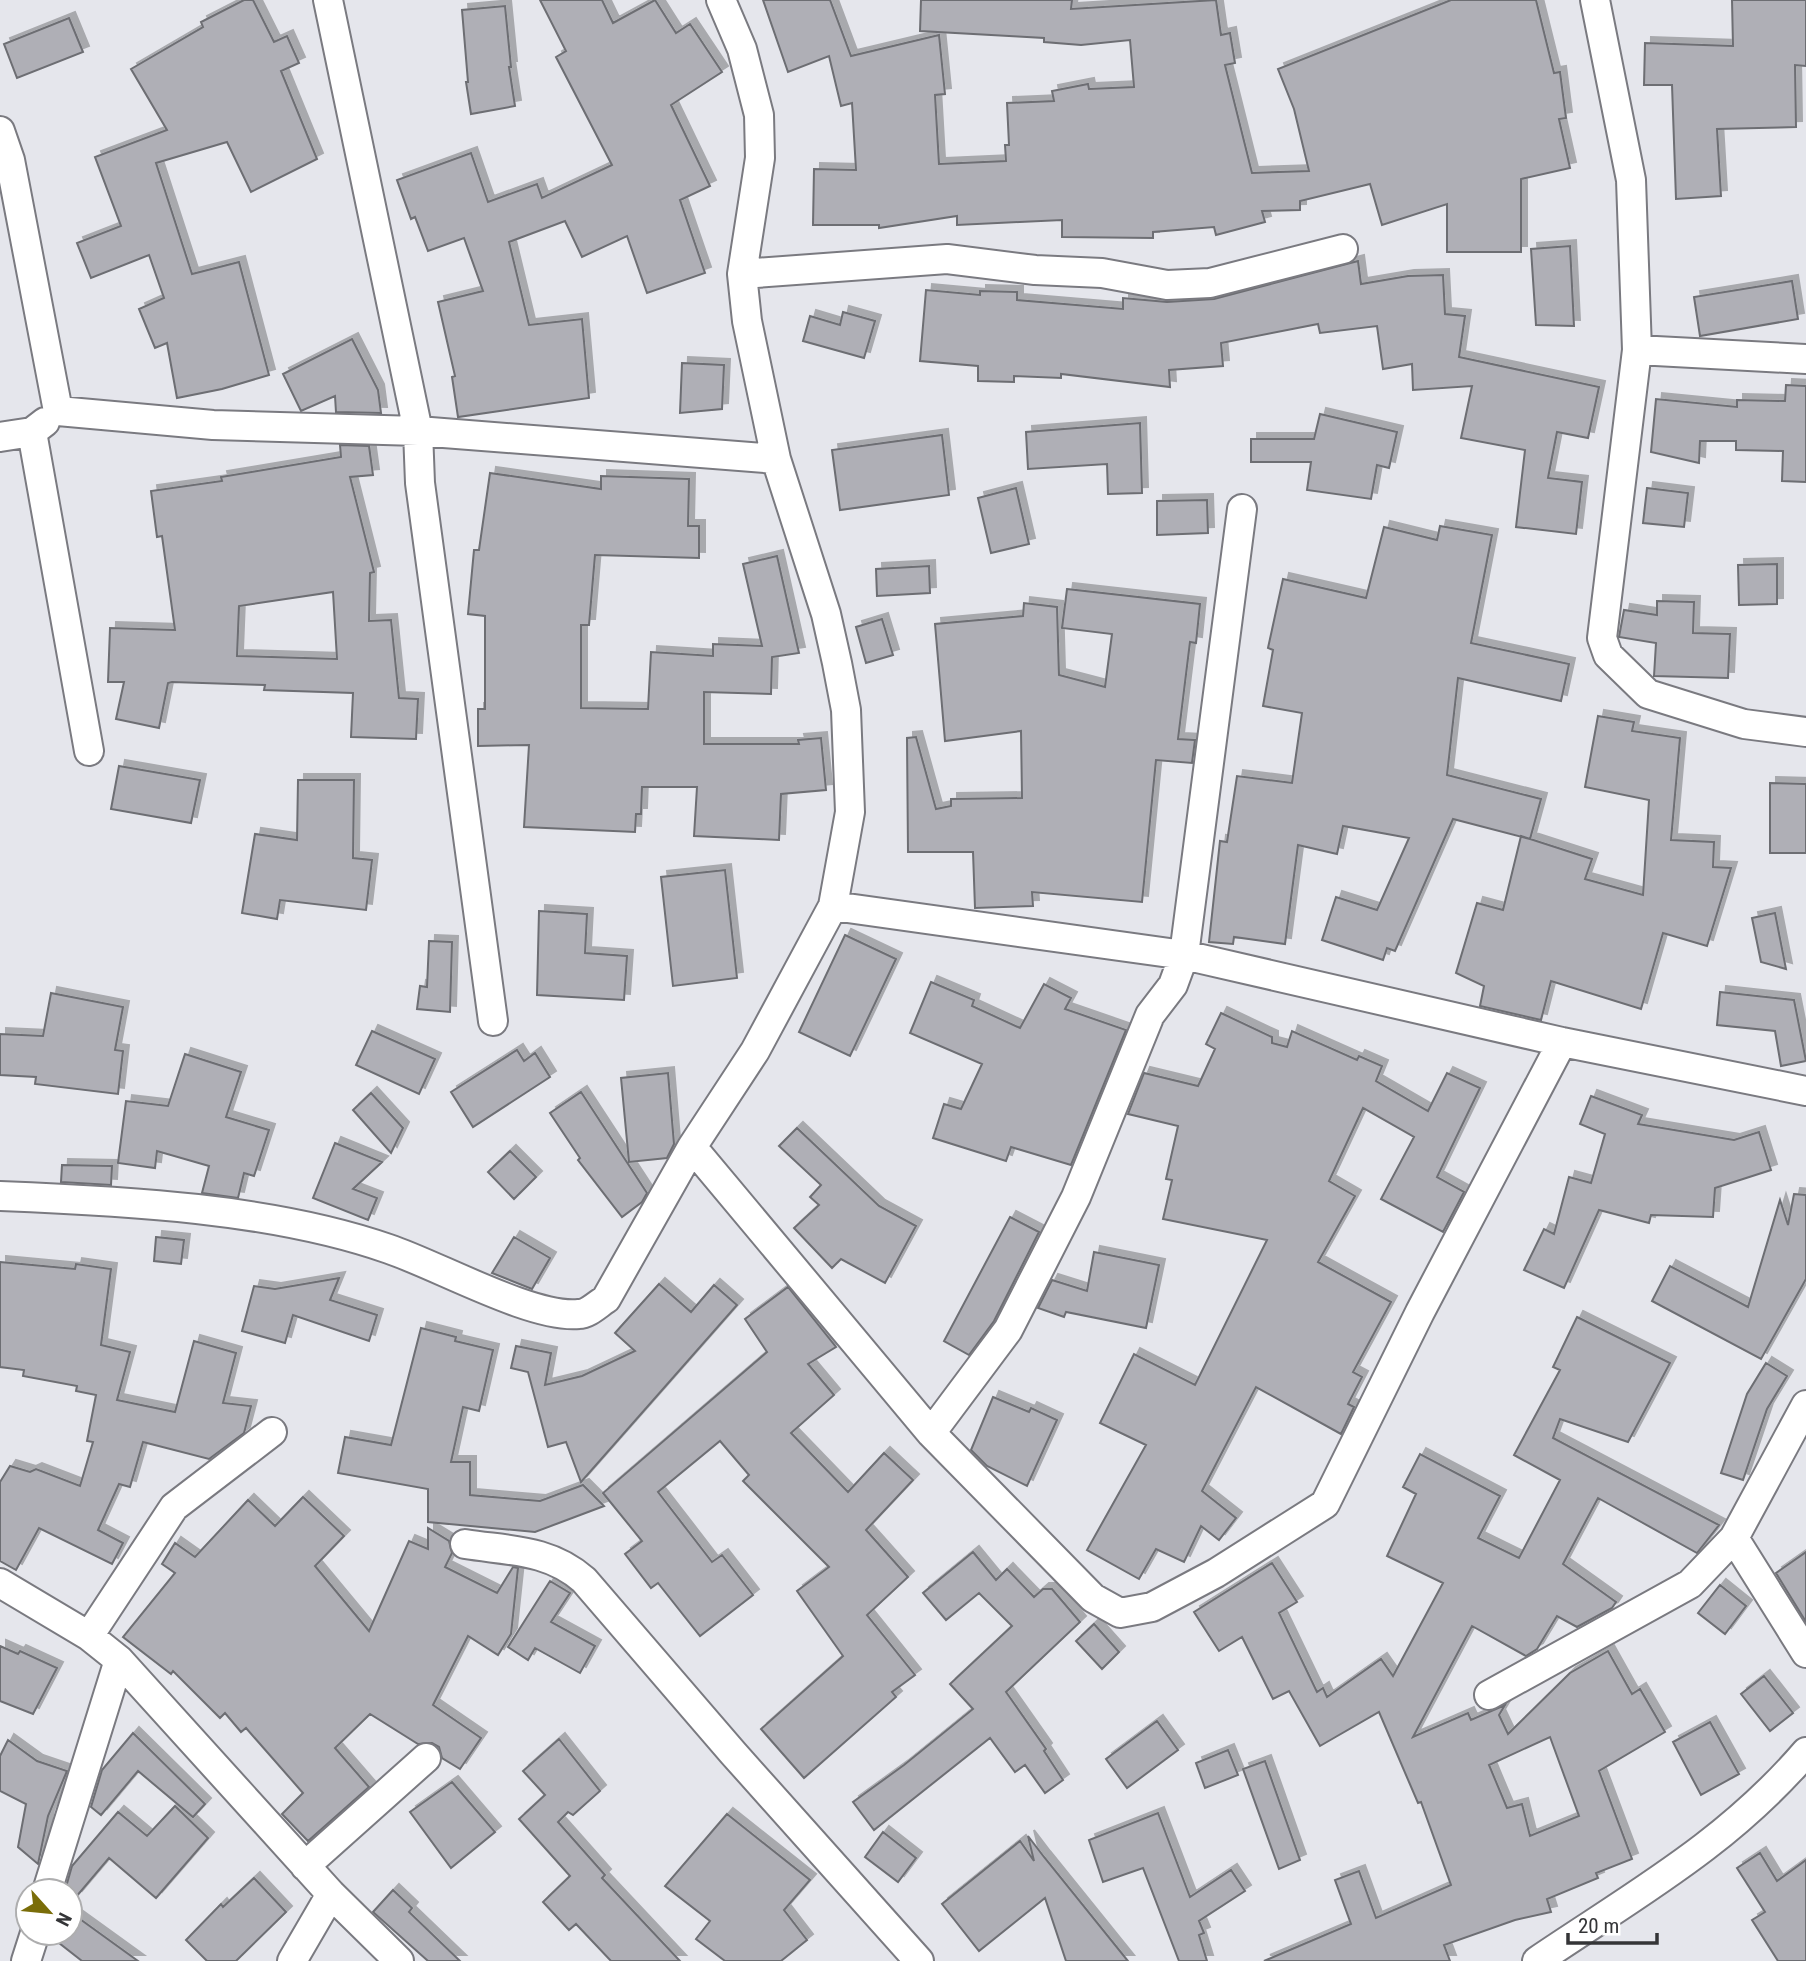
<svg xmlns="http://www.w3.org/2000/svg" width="1806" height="1961" font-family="'Roboto Condensed',sans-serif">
  <defs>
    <filter id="shadow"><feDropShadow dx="6" dy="-6" stdDeviation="0" flood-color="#0004"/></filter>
  </defs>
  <rect width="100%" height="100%" fill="#e5e6ec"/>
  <path fill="#afafb6" stroke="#6d6e73" stroke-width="2" fill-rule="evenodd" filter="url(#shadow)" d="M 244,0 L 253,0 L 274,42 L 287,36 L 299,63 L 281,71 L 317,159 L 251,192 L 227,142 L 156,163 L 192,274 L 239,262 L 269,375 L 222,389 L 177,398 L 167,343 L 155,348 L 139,309 L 164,298 L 149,255 L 91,278 L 77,243 L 121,226 L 95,157 L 167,130 L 131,69 L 203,27 L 201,22 Z
    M 540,0 L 602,0 L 613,23 L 655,0 L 676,33 L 690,24 L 722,72 L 671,105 L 710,186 L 680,200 L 705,273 L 647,293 L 627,236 L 582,257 L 565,221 L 509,242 L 529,325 L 582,319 L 589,398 L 458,417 L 452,377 L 455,376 L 438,302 L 483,291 L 464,238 L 428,251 L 415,217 L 411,219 L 397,180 L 471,153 L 488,202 L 537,184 L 542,198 L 612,165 L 556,57 L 566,51 Z
    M 763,0 L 830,0 L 851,56 L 939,35 L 945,94 L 935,95 L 939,164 L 1006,161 L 1005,145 L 1009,145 L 1007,103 L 1054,101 L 1052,91 L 1088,84 L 1089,89 L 1134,87 L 1130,40 L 1081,45 L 1044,42 L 1044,38 L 920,31 L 921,0 L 1072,0 L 1071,9 L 1216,0 L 1221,35 L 1230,33 L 1235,63 L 1225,65 L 1252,173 L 1309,171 L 1294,109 L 1278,69 L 1451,0 L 1536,0 L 1554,73 L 1560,72 L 1566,118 L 1559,119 L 1570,168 L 1521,179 L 1521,252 L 1447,252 L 1447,204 L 1382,225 L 1370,184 L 1300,201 L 1300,210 L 1262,211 L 1265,222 L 1216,235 L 1214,227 L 1153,232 L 1153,238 L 1062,237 L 1062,220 L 957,225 L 957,216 L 879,228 L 879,225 L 813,225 L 814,169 L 856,170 L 852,103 L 841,106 L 829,56 L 788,72 Z
    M 1732,0 L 1806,0 L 1806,66 L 1795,65 L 1796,127 L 1717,129 L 1721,196 L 1676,199 L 1672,85 L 1644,85 L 1645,43 L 1733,46 Z
    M 505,6 L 511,67 L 509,67 L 515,106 L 471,114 L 466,82 L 468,82 L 462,10 Z
    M 69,18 L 83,52 L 17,78 L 4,44 Z
    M 1570,246 L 1574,326 L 1536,325 L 1531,249 Z
    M 1358,261 L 1361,284 L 1408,276 L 1443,275 L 1445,314 L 1465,316 L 1459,357 L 1599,387 L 1588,438 L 1557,432 L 1548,478 L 1582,482 L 1576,534 L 1516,527 L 1525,450 L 1461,438 L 1472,386 L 1413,390 L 1412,364 L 1383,369 L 1377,326 L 1320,333 L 1318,324 L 1221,343 L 1223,366 L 1169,370 L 1170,387 L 1061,374 L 1061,378 L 1014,376 L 1014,382 L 978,381 L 978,366 L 920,361 L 926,290 L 980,295 L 980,291 L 1017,292 L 1017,300 L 1123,309 L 1123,298 L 1167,302 L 1214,299 Z
    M 1792,281 L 1798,319 L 1700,336 L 1694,297 Z
    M 843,312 L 875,321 L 864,358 L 803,341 L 810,316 L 840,325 Z
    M 352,339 L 378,390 L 381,413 L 336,412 L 335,396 L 301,411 L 283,374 Z
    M 682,363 L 724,365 L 722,409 L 680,413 Z
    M 1786,385 L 1806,386 L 1806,482 L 1782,481 L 1783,451 L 1736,450 L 1736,441 L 1700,441 L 1699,463 L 1651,452 L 1656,399 L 1737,407 L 1737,400 L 1785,401 Z
    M 1320,414 L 1397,432 L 1389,468 L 1377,465 L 1371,499 L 1307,490 L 1311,462 L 1251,462 L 1251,439 L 1314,439 Z
    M 1140,423 L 1142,493 L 1108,494 L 1107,464 L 1028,469 L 1026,432 Z
    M 942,435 L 949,495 L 840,510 L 832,450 Z
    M 340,445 L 369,446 L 373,475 L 350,477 L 374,572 L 370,573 L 369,621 L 391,620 L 399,698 L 418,699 L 416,739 L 351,737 L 353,693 L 264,690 L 265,685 L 172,682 L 168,683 L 159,728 L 116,719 L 124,682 L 108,682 L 110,628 L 175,630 L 162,536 L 157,537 L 151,491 L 222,481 L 221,477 L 341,457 ZM 333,592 L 337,659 L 237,656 L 239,606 Z
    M 490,473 L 601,489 L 601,476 L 689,479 L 688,526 L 699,526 L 699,558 L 595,555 L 589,625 L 581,625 L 581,708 L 648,709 L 651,652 L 713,656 L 713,644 L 762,646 L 743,564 L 777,556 L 799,653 L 772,657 L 771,694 L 704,692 L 704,744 L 799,744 L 798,740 L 821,738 L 826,790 L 781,794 L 779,840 L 694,836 L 697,787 L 642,787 L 641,814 L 636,814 L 635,832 L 524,827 L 529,745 L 478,746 L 478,709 L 485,709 L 485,616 L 468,614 L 474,550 L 479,550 Z
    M 1016,488 L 1029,544 L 991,553 L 978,498 Z
    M 1647,488 L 1688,493 L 1684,527 L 1643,523 Z
    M 1207,500 L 1208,533 L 1157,535 L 1157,501 Z
    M 1440,526 L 1492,535 L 1471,643 L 1569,664 L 1561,701 L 1458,678 L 1447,775 L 1541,799 L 1530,839 L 1453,819 L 1395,951 L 1387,948 L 1383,960 L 1322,940 L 1336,897 L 1377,910 L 1409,838 L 1343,826 L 1337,854 L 1298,845 L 1285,944 L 1234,937 L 1233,944 L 1209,942 L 1220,841 L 1227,842 L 1237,776 L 1292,783 L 1302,713 L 1263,706 L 1273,650 L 1268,648 L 1283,579 L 1366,598 L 1384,527 L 1437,540 Z
    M 1777,564 L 1777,604 L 1739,605 L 1738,565 Z
    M 929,566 L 930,593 L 877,596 L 876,569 Z
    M 1067,589 L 1200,604 L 1196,643 L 1190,642 L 1178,739 L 1195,740 L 1192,763 L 1156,760 L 1142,902 L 1032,892 L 1033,906 L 975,908 L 973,852 L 908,852 L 907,738 L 916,737 L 936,809 L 951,806 L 951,799 L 1022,798 L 1021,731 L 945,741 L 935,624 L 1023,616 L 1024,603 L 1057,607 L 1059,675 L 1105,687 L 1112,634 L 1062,628 Z
    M 1657,601 L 1694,602 L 1693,633 L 1730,634 L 1728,678 L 1654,676 L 1656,643 L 1619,637 L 1624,610 L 1657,615 Z
    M 882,619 L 893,655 L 866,663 L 856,627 Z
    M 1598,716 L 1634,722 L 1632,731 L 1680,738 L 1671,840 L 1714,842 L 1713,867 L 1731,868 L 1707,946 L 1663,933 L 1641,1009 L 1551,981 L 1541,1020 L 1480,1006 L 1484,986 L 1456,973 L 1477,903 L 1503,910 L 1521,836 L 1592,859 L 1585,879 L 1643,895 L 1649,800 L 1585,787 Z
    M 119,766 L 200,780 L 191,823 L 111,809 Z
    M 298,780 L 354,780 L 353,858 L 372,860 L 366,910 L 280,900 L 277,919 L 242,913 L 255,834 L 297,840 Z
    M 1770,783 L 1806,784 L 1806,853 L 1770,853 Z
    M 725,870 L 737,978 L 673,986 L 661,877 Z
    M 539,911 L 587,914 L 585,953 L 627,956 L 624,1000 L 537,995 Z
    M 1775,913 L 1786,969 L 1761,962 L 1752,918 Z
    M 845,935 L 896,959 L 850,1056 L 799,1032 Z
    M 429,941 L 452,942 L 450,1012 L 417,1009 L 420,986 L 427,987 Z
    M 931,982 L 974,1000 L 972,1006 L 1020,1028 L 1044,984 L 1071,998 L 1065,1009 L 1126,1030 L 1071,1165 L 1011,1147 L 1006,1161 L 933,1138 L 944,1104 L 961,1109 L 982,1064 L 910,1033 Z
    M 1720,992 L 1794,1000 L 1806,1061 L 1781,1066 L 1775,1031 L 1717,1025 Z
    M 51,993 L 123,1007 L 115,1050 L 123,1051 L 118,1094 L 35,1084 L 36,1077 L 0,1075 L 0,1034 L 43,1036 Z
    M 1221,1013 L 1272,1037 L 1272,1043 L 1287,1047 L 1292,1031 L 1357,1060 L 1359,1056 L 1382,1066 L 1376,1081 L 1428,1111 L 1447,1073 L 1480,1088 L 1437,1177 L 1464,1192 L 1443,1232 L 1381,1199 L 1414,1137 L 1363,1108 L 1329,1181 L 1355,1196 L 1318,1262 L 1391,1302 L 1353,1372 L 1362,1377 L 1348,1404 L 1354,1407 L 1341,1434 L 1256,1387 L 1202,1491 L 1236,1518 L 1219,1540 L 1201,1526 L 1184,1562 L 1156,1549 L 1139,1579 L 1087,1550 L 1146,1445 L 1100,1423 L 1134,1354 L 1195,1385 L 1267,1240 L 1163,1219 L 1172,1180 L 1166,1179 L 1178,1126 L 1128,1114 L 1144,1073 L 1198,1086 L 1215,1049 L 1206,1044 Z
    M 372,1031 L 435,1059 L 419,1094 L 356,1065 Z
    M 517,1050 L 524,1061 L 535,1053 L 550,1077 L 473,1127 L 451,1092 Z
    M 185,1054 L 241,1072 L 226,1117 L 269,1130 L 254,1176 L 244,1173 L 238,1198 L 202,1193 L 209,1166 L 157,1151 L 155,1168 L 118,1163 L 126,1101 L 168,1106 Z
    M 668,1073 L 674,1144 L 667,1158 L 629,1162 L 621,1078 Z
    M 581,1092 L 647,1193 L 642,1202 L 622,1217 L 578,1160 L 580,1158 L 550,1113 Z
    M 371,1093 L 403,1128 L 391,1153 L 353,1110 Z
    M 1591,1096 L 1642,1115 L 1638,1124 L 1734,1140 L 1759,1132 L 1771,1170 L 1715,1188 L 1713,1217 L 1651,1215 L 1649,1223 L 1599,1210 L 1564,1288 L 1524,1270 L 1544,1229 L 1554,1234 L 1569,1177 L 1591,1183 L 1605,1134 L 1580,1124 Z
    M 797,1128 L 879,1206 L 916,1226 L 885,1283 L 841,1259 L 832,1268 L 794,1228 L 819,1205 L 810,1197 L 821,1185 L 779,1146 Z
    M 335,1143 L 382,1162 L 353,1189 L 377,1198 L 368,1220 L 313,1198 Z
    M 510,1151 L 536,1177 L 514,1199 L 488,1172 Z
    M 62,1165 L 112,1166 L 111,1185 L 61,1182 Z
    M 1794,1194 L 1806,1195 L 1806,1279 L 1761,1359 L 1652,1301 L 1670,1266 L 1748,1307 L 1780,1200 L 1788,1225 Z
    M 1010,1217 L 1039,1232 L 994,1321 L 969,1355 L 944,1341 Z
    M 156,1237 L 184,1240 L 181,1264 L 154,1261 Z
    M 514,1237 L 550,1258 L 532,1289 L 492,1273 Z
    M 1094,1252 L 1159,1265 L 1146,1328 L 1066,1312 L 1064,1317 L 1038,1308 L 1052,1280 L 1087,1291 Z
    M 0,1262 L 75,1269 L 76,1264 L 111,1269 L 101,1345 L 130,1352 L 117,1400 L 175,1412 L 194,1341 L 236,1353 L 223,1403 L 251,1406 L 244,1433 L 209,1459 L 143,1442 L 130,1487 L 119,1484 L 98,1530 L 123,1543 L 112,1564 L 39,1528 L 16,1570 L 0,1561 L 0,1482 L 10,1466 L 30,1472 L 36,1469 L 80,1486 L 93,1442 L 87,1441 L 96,1395 L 76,1391 L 77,1386 L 23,1376 L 24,1370 L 0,1367 Z
    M 339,1278 L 330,1300 L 377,1315 L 369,1341 L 293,1315 L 285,1343 L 242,1331 L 254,1286 L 275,1289 Z
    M 659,1284 L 691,1312 L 714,1285 L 737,1305 L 581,1482 L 566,1442 L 548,1447 L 528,1372 L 511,1368 L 516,1346 L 551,1353 L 545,1385 L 582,1376 L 635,1351 L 615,1333 Z
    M 788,1287 L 836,1347 L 808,1364 L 834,1395 L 791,1433 L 848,1492 L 884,1453 L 913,1480 L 866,1530 L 908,1577 L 867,1615 L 915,1675 L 892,1692 L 896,1697 L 804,1778 L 761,1729 L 843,1656 L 797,1591 L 829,1567 L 743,1481 L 749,1475 L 720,1441 L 658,1492 L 712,1562 L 722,1555 L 753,1595 L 700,1636 L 658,1583 L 651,1588 L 625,1554 L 642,1541 L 603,1493 L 767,1352 L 745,1319 Z
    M 1577,1317 L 1670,1363 L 1628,1442 L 1560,1419 L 1553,1438 L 1719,1525 L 1697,1553 L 1598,1498 L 1563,1564 L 1616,1602 L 1612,1608 L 1577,1627 L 1557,1616 L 1537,1649 L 1526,1656 L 1472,1626 L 1413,1737 L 1468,1713 L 1471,1720 L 1505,1705 L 1499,1715 L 1508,1734 L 1570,1673 L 1608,1651 L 1632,1694 L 1640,1689 L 1665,1732 L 1599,1771 L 1632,1859 L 1596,1873 L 1598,1878 L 1547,1899 L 1551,1912 L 1515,1920 L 1444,1945 L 1450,1961 L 1264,1961 L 1351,1924 L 1335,1880 L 1359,1871 L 1376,1918 L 1451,1885 L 1421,1802 L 1418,1803 L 1379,1712 L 1320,1746 L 1289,1691 L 1273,1699 L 1242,1637 L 1219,1651 L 1194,1612 L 1272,1563 L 1297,1602 L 1279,1613 L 1317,1692 L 1323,1688 L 1327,1697 L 1381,1659 L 1393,1676 L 1443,1583 L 1387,1556 L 1416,1494 L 1403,1487 L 1420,1454 L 1500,1496 L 1478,1538 L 1519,1558 L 1560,1480 L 1514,1455 L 1560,1370 L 1553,1367 ZM 1550,1737 L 1579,1816 L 1530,1836 L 1522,1804 L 1507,1808 L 1489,1765 Z
    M 421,1328 L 456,1337 L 455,1341 L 493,1350 L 479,1411 L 463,1407 L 451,1462 L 470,1462 L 470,1495 L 540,1501 L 583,1485 L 604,1506 L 535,1532 L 428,1522 L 428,1489 L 338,1473 L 345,1437 L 391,1445 Z
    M 1766,1363 L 1787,1376 L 1767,1409 L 1743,1480 L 1721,1473 L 1747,1394 Z
    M 993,1397 L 1029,1412 L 1031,1408 L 1057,1420 L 1027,1486 L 987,1466 L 971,1450 Z
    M 303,1497 L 344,1536 L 315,1566 L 369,1631 L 409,1541 L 428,1549 L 428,1528 L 449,1541 L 452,1553 L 445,1567 L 497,1593 L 513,1567 L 518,1568 L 511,1634 L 498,1655 L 468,1636 L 433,1705 L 481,1738 L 460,1769 L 442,1758 L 439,1747 L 432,1743 L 418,1744 L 370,1714 L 335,1748 L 369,1787 L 308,1841 L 282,1814 L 303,1793 L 246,1728 L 241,1732 L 225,1713 L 220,1718 L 173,1671 L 171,1674 L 123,1637 L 175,1573 L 162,1564 L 175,1543 L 195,1557 L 248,1500 L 275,1526 Z
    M 973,1552 L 996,1580 L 1007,1569 L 1034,1597 L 1043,1589 L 1052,1589 L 1080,1622 L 1006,1692 L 1046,1749 L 1044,1751 L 1063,1780 L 1045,1793 L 1025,1765 L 1015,1772 L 990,1738 L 874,1830 L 853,1802 L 904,1765 L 973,1709 L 950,1684 L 1012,1626 L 979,1593 L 946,1620 L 923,1593 Z
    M 1806,1552 L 1806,1622 L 1776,1573 Z
    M 550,1581 L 570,1593 L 551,1622 L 595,1646 L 580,1673 L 535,1648 L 528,1660 L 508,1647 Z
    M 1720,1585 L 1746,1606 L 1725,1634 L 1698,1613 Z
    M 1094,1624 L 1119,1652 L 1102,1669 L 1076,1641 Z
    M 0,1646 L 18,1654 L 20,1651 L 57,1668 L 33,1714 L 0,1701 Z
    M 1764,1676 L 1793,1713 L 1770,1731 L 1741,1694 Z
    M 1157,1721 L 1178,1750 L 1127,1788 L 1106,1759 Z
    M 1710,1722 L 1739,1774 L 1701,1795 L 1673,1742 Z
    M 133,1733 L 205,1804 L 193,1817 L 138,1771 L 101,1815 L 91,1807 L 102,1770 Z
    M 559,1739 L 600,1791 L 573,1815 L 568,1812 L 558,1822 L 605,1875 L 602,1878 L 680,1961 L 611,1961 L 576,1924 L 569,1930 L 543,1902 L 570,1876 L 519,1819 L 545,1795 L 523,1771 Z
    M 8,1740 L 37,1761 L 67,1771 L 48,1816 L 38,1864 L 18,1847 L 26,1804 L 0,1791 L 0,1756 Z
    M 1228,1750 L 1238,1775 L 1205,1788 L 1196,1763 Z
    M 1265,1761 L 1300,1860 L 1279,1869 L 1243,1769 Z
    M 452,1782 L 495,1832 L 451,1868 L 410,1812 Z
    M 175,1806 L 208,1838 L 156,1898 L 109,1858 L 76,1897 L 66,1887 L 72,1866 L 118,1812 L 147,1836 Z
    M 1158,1813 L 1190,1897 L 1231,1870 L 1245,1891 L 1199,1921 L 1204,1933 L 1199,1935 L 1207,1961 L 1179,1961 L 1143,1868 L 1103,1882 L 1089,1840 Z
    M 727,1814 L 810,1880 L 784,1910 L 807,1940 L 781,1961 L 725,1961 L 696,1939 L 710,1921 L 665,1886 Z
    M 883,1832 L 916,1858 L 898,1882 L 865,1857 Z
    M 1028,1836 L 1044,1857 L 1128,1961 L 1066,1961 L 1045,1898 L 979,1951 L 942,1904 L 1020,1841 L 1034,1861 Z
    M 1760,1853 L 1777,1881 L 1806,1860 L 1806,1961 L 1778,1961 L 1752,1920 L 1765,1912 L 1737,1868 Z
    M 254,1878 L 286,1912 L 236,1961 L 207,1961 L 186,1940 L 221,1904 L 223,1907 Z
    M 393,1890 L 412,1908 L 409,1912 L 460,1961 L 428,1961 L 373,1912 Z
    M 73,1914 L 138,1961 L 82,1961 L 54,1939 L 59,1933 L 70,1933 L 70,1918 Z"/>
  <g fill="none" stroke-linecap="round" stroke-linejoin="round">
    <g stroke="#7a7a80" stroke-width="32">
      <path id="minor" d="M 328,0 L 418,431 L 776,459
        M 1595,0 L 1631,180 L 1637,350 L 1602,638 L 1608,655 L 1648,694 L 1744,724 L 1806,732
        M 0,131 L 10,160 L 58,411 L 213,425 L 418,431 L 420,483 L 493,1021
        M 742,274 L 947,259 L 1035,270 L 1102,273 L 1167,285 L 1210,283 L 1343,249
        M 1637,350 L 1806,359
        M 32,432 L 89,751
        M 0,437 L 32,432 L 45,422
        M 833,906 L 1184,955 L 1562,1042 L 1806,1091
        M 692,1147 L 931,1433 L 1093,1598 L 1120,1613 L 1152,1607 L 1216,1573 L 1325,1504 L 1420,1312 L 1562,1042
        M 0,1196 C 124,1201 272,1208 389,1249 C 437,1265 533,1319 579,1314 C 588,1314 598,1304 606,1299 L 692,1147 L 755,1051 L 833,906 L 850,812 L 846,710 L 837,663 L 826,614 L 776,459 L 747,321 L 742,274 L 760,158 L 759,115 L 742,49 L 721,0
        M 931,1433 L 1008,1330 L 1076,1197 L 1150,1015 L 1173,985 L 1184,955 L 1242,509
        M 1734,1538 L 1806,1653
        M 465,1544 C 509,1551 549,1549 584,1580 L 733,1753 L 919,1961
        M 0,1583 L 89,1636 L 119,1660 L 331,1894 L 399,1961
        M 89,1636 L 174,1507 L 272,1432
        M 1489,1695 L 1690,1584 L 1734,1538 L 1806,1405
        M 305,1866 L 426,1758
        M 47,1891 L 119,1660
        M 26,1961 L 35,1933
        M 292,1961 L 331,1894
        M 1537,1961 C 1636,1894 1727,1844 1806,1752"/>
    </g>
    <use href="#minor" stroke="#fff" stroke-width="28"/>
  </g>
  <g transform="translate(49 1912) rotate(117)"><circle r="33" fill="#ffffff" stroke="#aeaeaf" stroke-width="2"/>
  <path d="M0-5L12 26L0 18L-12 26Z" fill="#7a6d09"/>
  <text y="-10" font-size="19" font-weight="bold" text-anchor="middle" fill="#343537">N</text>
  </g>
  <path d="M1568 1933v10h89v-10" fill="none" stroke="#343537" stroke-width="3.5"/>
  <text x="1578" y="1933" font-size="21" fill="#343537" stroke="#ffffff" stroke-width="5" paint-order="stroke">20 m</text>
</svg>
